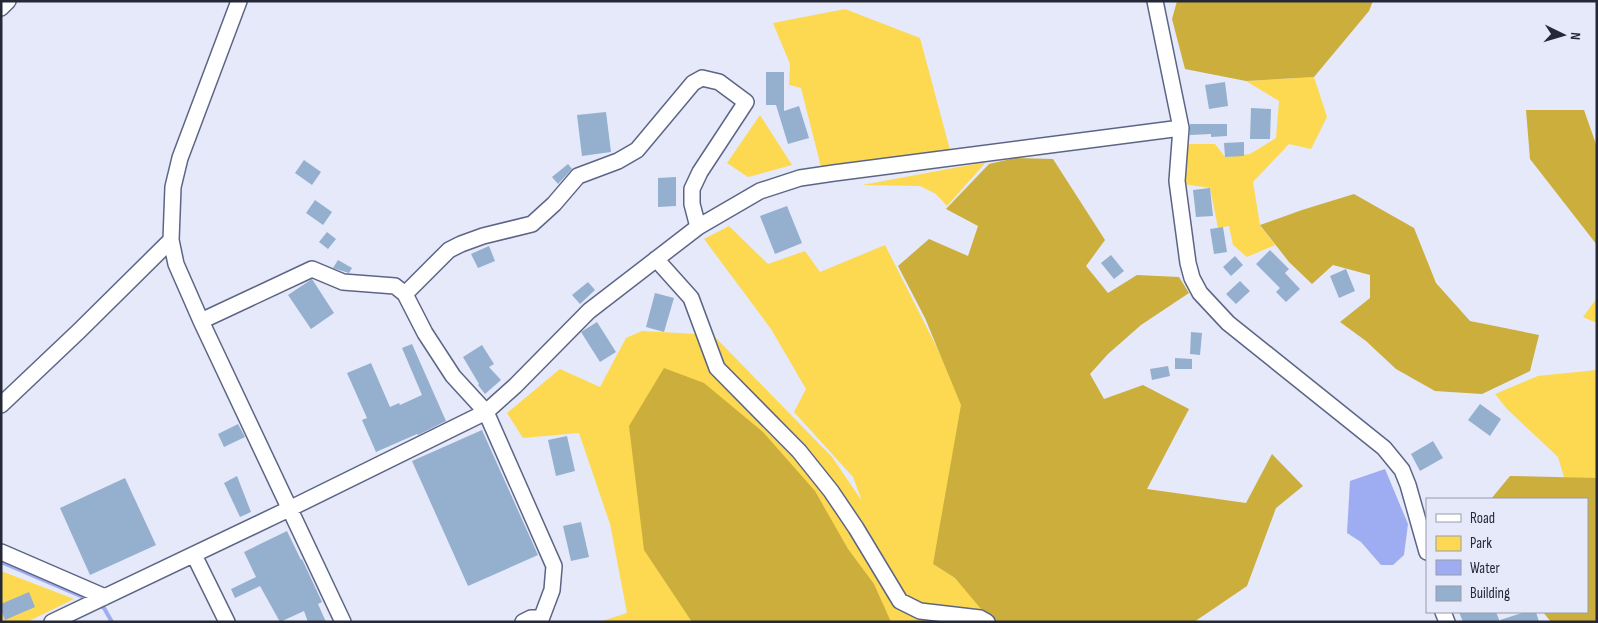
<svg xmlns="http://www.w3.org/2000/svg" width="1598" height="623" font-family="'Sofia Sans Condensed',sans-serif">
  <rect width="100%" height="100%" fill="#e5e9f9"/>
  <path fill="#fcd951" d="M 845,9 L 920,38 L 950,150 L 821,167 L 801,88 L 789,85 L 790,64 L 773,23 Z
    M 1314,77 L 1327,117 L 1311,149 L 1289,144 L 1253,182 L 1260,225 L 1275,245 L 1247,257 L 1233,245 L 1229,226 L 1218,228 L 1210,188 L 1184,184 L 1185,144 L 1215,144 L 1225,157 L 1250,154 L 1276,138 L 1279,101 L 1246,81 Z
    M 760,115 L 792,165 L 748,177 L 727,163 Z
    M 986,162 L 947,206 L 936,194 L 920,186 L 862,185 Z
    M 729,226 L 768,264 L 805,251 L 820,272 L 885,245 L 966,405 L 933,564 L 955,578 L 1003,622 L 599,622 L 627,613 L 610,524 L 579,433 L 523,438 L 507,413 L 560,369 L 600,387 L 626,338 L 642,331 L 713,335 L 832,457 L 862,501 L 853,477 L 794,412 L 806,389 L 771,329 L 704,239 Z
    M 1597,298 L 1597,323 L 1583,317 Z
    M 1597,370 L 1597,481 L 1564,477 L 1558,457 L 1507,409 L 1495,394 L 1538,376 Z
    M 1,571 L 74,599 L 27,622 L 1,622 Z"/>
  <path fill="#cbae3c" d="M 1177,1 L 1373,1 L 1369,11 L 1314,77 L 1246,81 L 1185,69 L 1172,19 Z
    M 1526,110 L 1584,110 L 1597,147 L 1597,245 L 1530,159 Z
    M 1015,158 L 1053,159 L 1105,240 L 1086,266 L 1108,293 L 1137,275 L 1179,277 L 1189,293 L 1141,325 L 1108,354 L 1090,374 L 1104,399 L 1143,385 L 1189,409 L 1147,489 L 1246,503 L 1272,454 L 1303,486 L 1276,508 L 1247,586 L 1194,622 L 992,622 L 955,578 L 933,564 L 961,405 L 925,318 L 898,266 L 929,239 L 968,256 L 978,226 L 946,209 L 989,164 Z
    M 1354,194 L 1414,228 L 1436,283 L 1470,321 L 1539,335 L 1530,371 L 1482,394 L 1435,391 L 1396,369 L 1366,341 L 1340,322 L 1370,298 L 1370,275 L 1333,265 L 1312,284 L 1289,262 L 1260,225 L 1302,210 Z
    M 664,368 L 704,383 L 763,432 L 815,491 L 848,549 L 874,584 L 891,622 L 692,622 L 644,550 L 629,426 Z
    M 1510,476 L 1597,478 L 1597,622 L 1551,622 L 1543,612 L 1587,612 L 1587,499 L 1491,499 Z"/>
  <path fill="#9eadf2" d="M 1385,469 L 1408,524 L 1404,555 L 1393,565 L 1381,565 L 1361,542 L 1347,533 L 1350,481 Z"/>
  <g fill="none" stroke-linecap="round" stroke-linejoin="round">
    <path stroke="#9eadf2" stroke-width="4" d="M 1,562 L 90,600
      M 98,604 L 104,608 L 112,622"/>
  </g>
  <path fill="#95afcf" d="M 766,72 L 784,72 L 784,111 L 799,106 L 809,138 L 788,144 L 776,105 L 766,105 Z
    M 1225,82 L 1228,106 L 1209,109 L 1205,85 Z
    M 1251,108 L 1271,109 L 1270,139 L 1250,139 Z
    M 606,112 L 611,152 L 582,156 L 577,115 Z
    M 1190,124 L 1227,124 L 1227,136 L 1211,137 L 1211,134 L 1190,135 Z
    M 1244,142 L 1244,156 L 1225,157 L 1224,143 Z
    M 304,160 L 321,172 L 312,185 L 295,173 Z
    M 568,164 L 572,169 L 558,184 L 552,177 Z
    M 676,177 L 676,206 L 658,207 L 658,178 Z
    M 1210,188 L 1213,216 L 1196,217 L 1193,190 Z
    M 315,200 L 332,212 L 323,225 L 306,213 Z
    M 787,206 L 802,243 L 775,254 L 760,216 Z
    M 1223,227 L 1227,252 L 1214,254 L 1210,229 Z
    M 327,232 L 336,239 L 328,249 L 319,242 Z
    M 489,246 L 495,261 L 478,268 L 471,254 Z
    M 1270,250 L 1289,269 L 1285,273 L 1300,289 L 1286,302 L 1276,292 L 1280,288 L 1256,264 Z
    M 1111,255 L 1124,271 L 1114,279 L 1101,263 Z
    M 1235,256 L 1243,265 L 1231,276 L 1223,267 Z
    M 338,260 L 352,268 L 349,273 L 333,268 Z
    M 1346,269 L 1355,291 L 1339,298 L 1330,276 Z
    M 312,279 L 334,313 L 311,329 L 288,295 Z
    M 1240,281 L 1250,291 L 1236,304 L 1226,294 Z
    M 588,282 L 595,290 L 580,304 L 572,295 Z
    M 655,293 L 674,298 L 664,332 L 646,327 Z
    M 597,322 L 616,352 L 600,362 L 581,332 Z
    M 1191,332 L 1202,333 L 1200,355 L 1190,354 Z
    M 412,344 L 446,421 L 418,435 L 417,434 L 376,452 L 362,420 L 367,418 L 347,373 L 371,363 L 390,407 L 399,403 L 400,405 L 422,395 L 402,348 Z
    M 482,345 L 494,364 L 489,367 L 501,380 L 485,394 L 478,385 L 479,384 L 463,357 Z
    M 1175,358 L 1192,359 L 1192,369 L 1175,369 Z
    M 1168,366 L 1170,376 L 1152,380 L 1150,369 Z
    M 1480,404 L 1501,419 L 1490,436 L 1468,420 Z
    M 238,424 L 245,437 L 224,447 L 218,434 Z
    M 482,430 L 538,555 L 468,586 L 412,461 Z
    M 567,436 L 575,471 L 556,476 L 548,440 Z
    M 1433,441 L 1443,458 L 1420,471 L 1411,454 Z
    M 237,476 L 251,512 L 240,517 L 224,483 Z
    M 125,478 L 156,545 L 90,575 L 60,508 Z
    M 581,522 L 589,557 L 571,561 L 563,526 Z
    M 287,531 L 301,560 L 302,559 L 322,602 L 318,604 L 326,622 L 308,622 L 304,611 L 280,622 L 260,586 L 235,598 L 231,589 L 256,577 L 244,552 Z
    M 29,592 L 35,607 L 5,620 L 1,610 L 1,604 Z
    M 1459,612 L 1496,612 L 1500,622 L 1463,622 Z
    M 1525,612 L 1536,612 L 1539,622 L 1501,622 L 1500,620 Z"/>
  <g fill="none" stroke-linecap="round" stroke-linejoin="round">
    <g stroke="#5d6587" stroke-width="18">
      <path id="minor" d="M 239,1 L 180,158 L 173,187 L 171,240 L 176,264 L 201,321 L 343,622
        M 1155,1 L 1181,128 L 1177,181 L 1188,263 L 1192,278 L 1200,293 L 1228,323 L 1384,448 L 1402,470 L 1408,485 L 1427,552
        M 1,8 L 8,1
        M 656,259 L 691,298 L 717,368 L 799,451 L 831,491 L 856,528 L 900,601 L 920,611 L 980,618 L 987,622
        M 405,294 L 449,250 L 461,244 L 483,236 L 532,224 L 554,204 L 578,176 L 618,161 L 637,150 L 693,83 L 702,78 L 719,82 L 746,102 L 700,172 L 692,189 L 692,204 L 698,227
        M 201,321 L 312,269 L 343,282 L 395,286 L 405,294 L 425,333 L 453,376 L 486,412 L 554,566 L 552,590 L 540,622
        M 1,405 L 79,331 L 171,240
        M 1,552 L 105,597
        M 194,555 L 227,622
        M 1443,612 L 1447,622
        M 52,622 L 289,509 L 486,412 L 515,386 L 589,311 L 698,227 L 760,191 L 800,178 L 834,173 L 1181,128
        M 523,622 L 531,618 L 541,618"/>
    </g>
    <use href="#minor" stroke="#fff" stroke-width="15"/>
  </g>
  <rect width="1598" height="623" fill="none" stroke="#252837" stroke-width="5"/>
  <rect x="1426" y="498" width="162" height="115" fill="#e5e9f9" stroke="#989cab"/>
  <rect x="1436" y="514" width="25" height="8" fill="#ffffff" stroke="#989cab"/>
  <text x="1470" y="523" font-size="15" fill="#252837">Road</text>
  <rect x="1436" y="536" width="25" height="15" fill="#fcd951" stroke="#989cab"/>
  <text x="1470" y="548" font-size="15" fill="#252837">Park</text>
  <rect x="1436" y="560" width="25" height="15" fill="#9eadf2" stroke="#989cab"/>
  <text x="1470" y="573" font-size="15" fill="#252837">Water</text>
  <rect x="1436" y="586" width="25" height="15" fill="#95afcf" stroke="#989cab"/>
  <text x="1470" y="598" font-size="15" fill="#252837">Building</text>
  <g transform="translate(1563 35) rotate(95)" stroke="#e5e9f9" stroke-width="4" paint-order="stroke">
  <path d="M0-4L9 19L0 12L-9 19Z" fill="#252837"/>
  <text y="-8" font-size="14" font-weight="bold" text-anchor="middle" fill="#252837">N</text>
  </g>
</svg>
